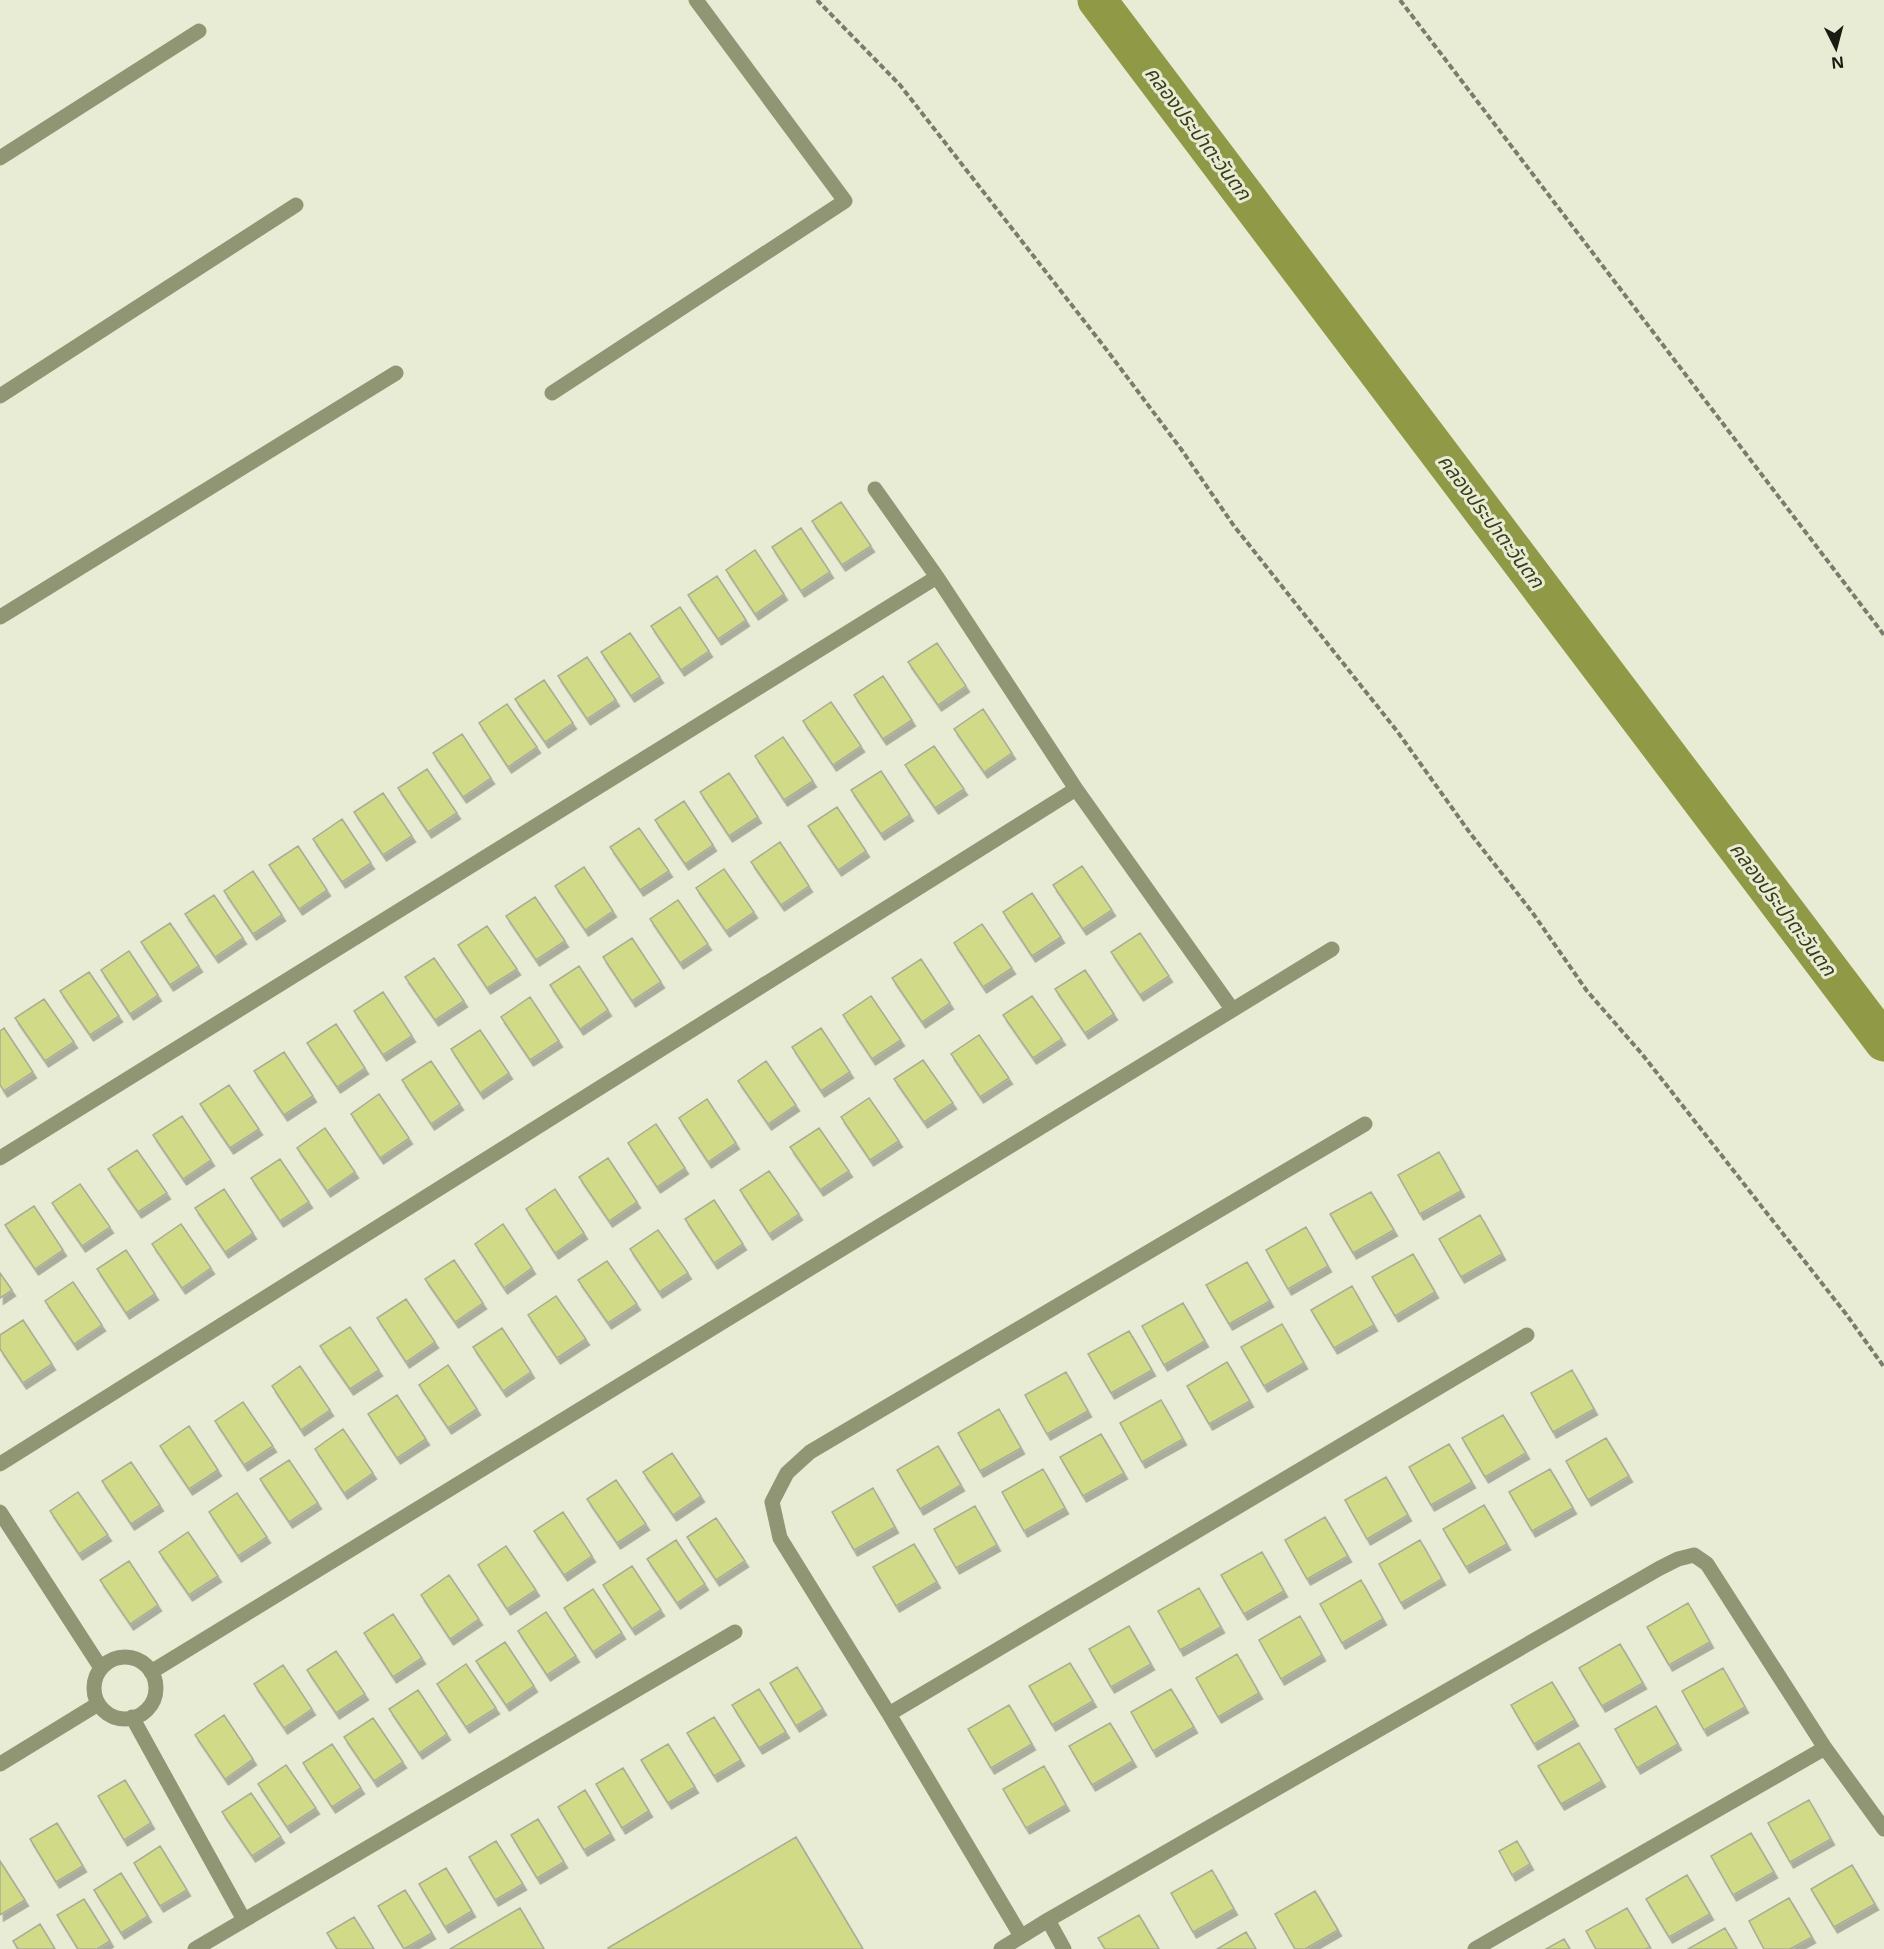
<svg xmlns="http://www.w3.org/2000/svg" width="1884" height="1949" font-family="'Open Sans','Noto Sans Thai',sans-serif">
  <defs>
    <filter id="shadow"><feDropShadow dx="3.5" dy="6" stdDeviation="0" flood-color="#0004"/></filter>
  </defs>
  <rect width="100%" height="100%" fill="#e8ecd4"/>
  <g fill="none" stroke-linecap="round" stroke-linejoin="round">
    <path stroke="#909946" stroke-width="39" d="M 1097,0 L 1884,1042"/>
  </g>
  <path fill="#d1db87" stroke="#a9ad95" stroke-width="1.5" filter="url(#shadow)" d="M 841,502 L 871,546 L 842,565 L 812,521 Z
    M 801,528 L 830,572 L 801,591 L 772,547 Z
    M 755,550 L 784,594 L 755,614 L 726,570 Z
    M 717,576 L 746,620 L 718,639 L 688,595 Z
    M 680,607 L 709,651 L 681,670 L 651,626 Z
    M 630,633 L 660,677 L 631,696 L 601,652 Z
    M 937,643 L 966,686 L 938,705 L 908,662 Z
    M 587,657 L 616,700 L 587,719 L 558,676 Z
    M 883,676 L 912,720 L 883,739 L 854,695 Z
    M 544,680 L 573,723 L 545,742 L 515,699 Z
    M 831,702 L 861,746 L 833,765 L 803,721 Z
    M 507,704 L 537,747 L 508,767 L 479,723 Z
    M 983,709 L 1012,753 L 984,772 L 954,729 Z
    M 462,734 L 491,778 L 463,797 L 433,753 Z
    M 783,737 L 813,781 L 784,800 L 755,756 Z
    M 934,746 L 964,789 L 935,808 L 905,765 Z
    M 427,769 L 457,813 L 428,832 L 398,788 Z
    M 881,771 L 910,815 L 881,834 L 851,790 Z
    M 729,773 L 758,817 L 729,836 L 700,792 Z
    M 383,793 L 412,836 L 383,855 L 354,812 Z
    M 684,801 L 713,845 L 685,864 L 655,820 Z
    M 837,807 L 866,851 L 838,870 L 808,826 Z
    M 342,819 L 371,863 L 342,882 L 313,839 Z
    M 639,828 L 669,871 L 640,890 L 610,847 Z
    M 780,842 L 809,886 L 781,905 L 751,862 Z
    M 298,846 L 327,890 L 299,909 L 269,865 Z
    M 1082,866 L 1112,910 L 1083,929 L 1053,885 Z
    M 584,867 L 613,911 L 585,930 L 555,886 Z
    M 724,869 L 754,912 L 726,931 L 696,888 Z
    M 253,871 L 282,915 L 253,934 L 224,891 Z
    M 1032,893 L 1061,937 L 1032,956 L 1003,912 Z
    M 214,895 L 243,938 L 215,957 L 185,914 Z
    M 535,897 L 565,941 L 536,960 L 506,916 Z
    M 678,900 L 708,944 L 680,963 L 650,919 Z
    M 170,923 L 199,966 L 170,985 L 141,942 Z
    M 982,924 L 1012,968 L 983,987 L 954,943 Z
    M 487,926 L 517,969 L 487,988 L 458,945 Z
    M 1140,933 L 1169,976 L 1140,995 L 1111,952 Z
    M 632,938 L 661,982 L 632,1001 L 603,957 Z
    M 129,951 L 158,995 L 130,1014 L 101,970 Z
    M 434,958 L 464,1001 L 435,1020 L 405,977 Z
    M 921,959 L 950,1003 L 922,1022 L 892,978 Z
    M 579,966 L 608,1010 L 580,1029 L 550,985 Z
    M 1085,970 L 1114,1014 L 1085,1033 L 1055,989 Z
    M 89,972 L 119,1016 L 90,1035 L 60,991 Z
    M 383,992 L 412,1036 L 383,1055 L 354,1011 Z
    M 871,996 L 901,1040 L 872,1059 L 843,1015 Z
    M 1032,996 L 1062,1039 L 1033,1058 L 1003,1015 Z
    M 530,997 L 559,1041 L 530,1060 L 501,1017 Z
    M 44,999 L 74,1042 L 45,1061 L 15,1018 Z
    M 336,1024 L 365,1068 L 337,1087 L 307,1043 Z
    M 4,1028 L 33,1072 L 4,1091 L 0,1085 L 0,1031 Z
    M 821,1028 L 850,1072 L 821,1091 L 792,1047 Z
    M 480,1030 L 509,1073 L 480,1093 L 451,1049 Z
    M 979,1035 L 1009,1078 L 980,1097 L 951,1054 Z
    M 284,1052 L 313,1096 L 284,1115 L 254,1071 Z
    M 923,1060 L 953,1103 L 924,1122 L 894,1079 Z
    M 431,1061 L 460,1104 L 431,1124 L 402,1080 Z
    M 766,1061 L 796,1105 L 768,1124 L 738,1081 Z
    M 229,1085 L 259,1129 L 230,1148 L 200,1104 Z
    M 379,1094 L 409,1138 L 380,1158 L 351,1114 Z
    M 869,1098 L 899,1141 L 870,1160 L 841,1117 Z
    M 707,1099 L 736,1143 L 708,1162 L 679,1118 Z
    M 182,1116 L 211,1160 L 183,1179 L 153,1135 Z
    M 656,1124 L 685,1168 L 657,1187 L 628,1143 Z
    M 325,1128 L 355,1172 L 327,1191 L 297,1148 Z
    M 819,1128 L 849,1171 L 820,1190 L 790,1147 Z
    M 137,1150 L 167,1193 L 138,1212 L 108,1169 Z
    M 1439,1152 L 1461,1191 L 1420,1214 L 1398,1175 Z
    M 608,1158 L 637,1202 L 609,1221 L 579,1177 Z
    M 280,1159 L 309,1202 L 280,1221 L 251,1178 Z
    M 769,1171 L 799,1214 L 769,1234 L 740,1190 Z
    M 80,1184 L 110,1227 L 82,1246 L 52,1203 Z
    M 224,1189 L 253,1233 L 225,1252 L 195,1208 Z
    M 555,1189 L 584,1233 L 555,1253 L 526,1209 Z
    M 1371,1192 L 1394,1230 L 1353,1253 L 1330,1214 Z
    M 714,1200 L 743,1244 L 714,1263 L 685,1219 Z
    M 34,1206 L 63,1250 L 35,1269 L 5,1225 Z
    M 1480,1215 L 1502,1254 L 1461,1277 L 1439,1239 Z
    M 181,1224 L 211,1268 L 182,1288 L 152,1244 Z
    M 503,1224 L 532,1268 L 504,1288 L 475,1244 Z
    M 1306,1227 L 1328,1266 L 1288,1289 L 1266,1250 Z
    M 658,1230 L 688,1273 L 659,1292 L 630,1249 Z
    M 126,1250 L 155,1294 L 126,1313 L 97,1269 Z
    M 1413,1254 L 1435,1292 L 1395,1316 L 1372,1277 Z
    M 454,1260 L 483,1303 L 455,1322 L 425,1279 Z
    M 607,1261 L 637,1304 L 608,1323 L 578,1280 Z
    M 1247,1262 L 1270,1301 L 1229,1324 L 1206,1285 Z
    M 0,1273 L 12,1290 L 0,1298 Z
    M 73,1282 L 102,1325 L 74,1344 L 45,1301 Z
    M 1352,1286 L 1374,1325 L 1334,1348 L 1311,1310 Z
    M 556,1296 L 586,1339 L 557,1358 L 528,1315 Z
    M 406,1299 L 435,1342 L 406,1362 L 377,1318 Z
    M 1183,1303 L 1205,1341 L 1164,1365 L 1142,1326 Z
    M 23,1320 L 52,1364 L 23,1383 L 0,1349 L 0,1335 Z
    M 1282,1324 L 1304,1363 L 1264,1386 L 1241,1347 Z
    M 350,1327 L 379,1370 L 350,1389 L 320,1346 Z
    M 502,1328 L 531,1372 L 503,1391 L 473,1347 Z
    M 1129,1331 L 1152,1370 L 1111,1393 L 1088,1354 Z
    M 1227,1362 L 1250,1401 L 1209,1424 L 1187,1386 Z
    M 448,1365 L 477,1409 L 448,1428 L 419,1385 Z
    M 300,1366 L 330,1410 L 301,1430 L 272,1386 Z
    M 1572,1370 L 1594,1409 L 1553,1432 L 1531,1393 Z
    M 1066,1372 L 1088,1411 L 1047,1434 L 1025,1395 Z
    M 397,1395 L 426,1439 L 397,1458 L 368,1414 Z
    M 1161,1400 L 1183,1439 L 1142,1462 L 1120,1423 Z
    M 243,1402 L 273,1446 L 244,1465 L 215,1421 Z
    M 999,1409 L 1021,1448 L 980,1471 L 958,1433 Z
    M 1503,1415 L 1526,1453 L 1485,1477 L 1462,1438 Z
    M 189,1426 L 218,1470 L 189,1489 L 160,1446 Z
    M 343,1429 L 373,1473 L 344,1493 L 315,1449 Z
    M 1101,1434 L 1124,1473 L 1083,1496 L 1060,1457 Z
    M 1606,1438 L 1629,1476 L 1588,1500 L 1566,1461 Z
    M 1449,1444 L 1472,1482 L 1431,1505 L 1409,1467 Z
    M 938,1446 L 961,1485 L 920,1509 L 897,1470 Z
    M 672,1453 L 701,1496 L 673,1515 L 643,1472 Z
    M 289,1460 L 318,1503 L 289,1522 L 260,1479 Z
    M 131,1462 L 160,1505 L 131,1524 L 102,1481 Z
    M 1043,1469 L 1065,1508 L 1024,1531 L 1002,1492 Z
    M 1550,1469 L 1573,1508 L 1532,1531 L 1509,1492 Z
    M 1386,1477 L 1408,1515 L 1367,1539 L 1345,1500 Z
    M 616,1480 L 646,1524 L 617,1543 L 587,1499 Z
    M 873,1488 L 895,1527 L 854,1550 L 832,1512 Z
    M 78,1492 L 108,1535 L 79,1554 L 50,1511 Z
    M 237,1493 L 267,1537 L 238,1556 L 209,1512 Z
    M 1484,1505 L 1507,1544 L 1466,1567 L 1443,1529 Z
    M 975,1506 L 997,1545 L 956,1568 L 934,1529 Z
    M 563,1512 L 592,1556 L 564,1575 L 534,1531 Z
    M 1325,1517 L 1348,1556 L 1307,1579 L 1285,1540 Z
    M 716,1518 L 745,1561 L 716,1580 L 687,1537 Z
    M 188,1532 L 218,1576 L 189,1595 L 159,1552 Z
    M 676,1540 L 705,1584 L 677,1603 L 647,1559 Z
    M 1420,1540 L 1442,1579 L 1401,1603 L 1379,1564 Z
    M 914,1544 L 937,1582 L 896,1606 L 873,1567 Z
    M 506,1546 L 536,1590 L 507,1609 L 478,1565 Z
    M 1262,1552 L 1284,1591 L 1244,1614 L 1221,1575 Z
    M 129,1561 L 158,1605 L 130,1624 L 100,1580 Z
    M 632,1566 L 661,1610 L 632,1629 L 603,1585 Z
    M 449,1575 L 479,1619 L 450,1639 L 421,1595 Z
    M 1361,1580 L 1383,1619 L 1342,1643 L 1320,1604 Z
    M 1199,1588 L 1221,1627 L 1180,1650 L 1158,1611 Z
    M 593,1589 L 622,1633 L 593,1652 L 564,1608 Z
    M 1688,1603 L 1710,1642 L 1669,1665 L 1647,1627 Z
    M 546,1612 L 576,1656 L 547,1675 L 518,1631 Z
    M 393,1614 L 422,1658 L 393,1677 L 364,1633 Z
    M 1300,1616 L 1322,1655 L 1281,1679 L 1259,1640 Z
    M 1129,1626 L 1151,1664 L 1111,1687 L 1089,1649 Z
    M 505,1642 L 534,1686 L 506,1705 L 476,1661 Z
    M 1620,1644 L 1643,1683 L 1602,1706 L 1579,1668 Z
    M 336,1651 L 365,1694 L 336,1713 L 307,1670 Z
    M 1237,1654 L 1259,1693 L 1218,1717 L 1196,1678 Z
    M 1070,1663 L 1093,1701 L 1052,1725 L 1029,1686 Z
    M 466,1664 L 496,1708 L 466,1727 L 437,1684 Z
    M 283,1665 L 312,1709 L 284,1728 L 254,1684 Z
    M 797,1667 L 823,1709 L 796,1726 L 770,1683 Z
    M 1723,1668 L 1745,1707 L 1704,1730 L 1682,1691 Z
    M 1552,1682 L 1575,1720 L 1534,1744 L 1511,1705 Z
    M 759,1689 L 786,1732 L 759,1748 L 732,1705 Z
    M 1171,1689 L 1194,1727 L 1153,1751 L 1131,1712 Z
    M 418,1690 L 447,1734 L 419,1753 L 389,1709 Z
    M 1009,1705 L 1032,1744 L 991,1768 L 968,1729 Z
    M 1656,1706 L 1678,1744 L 1637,1768 L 1615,1729 Z
    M 224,1715 L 253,1759 L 225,1779 L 195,1735 Z
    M 714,1717 L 741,1760 L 714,1776 L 687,1733 Z
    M 373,1718 L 403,1762 L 374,1781 L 344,1737 Z
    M 1110,1723 L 1133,1761 L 1092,1785 L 1069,1746 Z
    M 1579,1743 L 1602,1781 L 1561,1804 L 1538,1766 Z
    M 332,1744 L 361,1788 L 332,1807 L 303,1763 Z
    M 668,1744 L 695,1787 L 668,1803 L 641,1760 Z
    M 286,1765 L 316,1808 L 287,1827 L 258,1784 Z
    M 1044,1766 L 1066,1805 L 1026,1828 L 1003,1789 Z
    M 623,1768 L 649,1811 L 622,1828 L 596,1784 Z
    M 125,1780 L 151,1823 L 124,1840 L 98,1796 Z
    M 585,1790 L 611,1834 L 584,1850 L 558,1807 Z
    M 251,1793 L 281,1837 L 252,1856 L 222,1812 Z
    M 1809,1800 L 1831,1839 L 1790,1862 L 1768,1823 Z
    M 538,1819 L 564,1862 L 537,1878 L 511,1835 Z
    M 57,1823 L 83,1866 L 56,1882 L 30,1839 Z
    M 1751,1833 L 1774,1872 L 1733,1895 L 1711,1856 Z
    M 796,1837 L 863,1949 L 609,1949 L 608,1948 Z
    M 496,1841 L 523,1884 L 495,1900 L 469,1857 Z
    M 1517,1841 L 1530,1864 L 1512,1875 L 1499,1851 Z
    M 160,1846 L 187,1890 L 160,1906 L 134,1863 Z
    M 0,1861 L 25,1900 L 0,1915 Z
    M 1852,1865 L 1875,1904 L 1834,1927 L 1811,1889 Z
    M 446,1868 L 472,1911 L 445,1927 L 419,1884 Z
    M 1212,1870 L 1234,1909 L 1193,1932 L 1171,1893 Z
    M 121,1873 L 148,1916 L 121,1933 L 94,1890 Z
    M 1687,1875 L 1710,1914 L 1669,1937 L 1646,1899 Z
    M 405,1890 L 432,1933 L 404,1949 L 378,1906 Z
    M 1315,1891 L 1338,1930 L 1305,1949 L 1295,1949 L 1275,1914 Z
    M 1789,1898 L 1812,1937 L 1790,1949 L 1764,1949 L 1749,1921 Z
    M 84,1899 L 110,1941 L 97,1949 L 78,1949 L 57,1915 Z
    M 520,1908 L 544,1949 L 450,1949 Z
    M 1627,1908 L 1650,1947 L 1646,1949 L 1596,1949 L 1586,1931 Z
    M 1139,1915 L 1159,1949 L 1105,1949 L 1098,1938 Z
    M 354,1917 L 374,1949 L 337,1949 L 327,1933 Z
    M 40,1924 L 55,1949 L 18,1949 L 13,1941 Z
    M 1725,1928 L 1737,1949 L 1688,1949 Z
    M 1246,1932 L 1256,1949 L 1217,1949 Z
    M 1564,1939 L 1570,1949 L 1546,1949 Z"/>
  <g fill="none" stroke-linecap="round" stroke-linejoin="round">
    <path stroke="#7a7d6d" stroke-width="4" stroke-dasharray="6 3" stroke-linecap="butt" d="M 817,0 L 900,85 L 1106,349 L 1181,449 L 1234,526 L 1397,731 L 1470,833 L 1532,912 L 1587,991 L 1642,1054 L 1846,1314 L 1884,1367
      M 1400,0 L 1884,635"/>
    <path stroke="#909573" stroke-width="15" d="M 0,158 L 199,31
      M 552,393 L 845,201 L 696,0
      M 0,396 L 296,205
      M 875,489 L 937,577 L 1076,789 L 1232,1009
      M 0,617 L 396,373
      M 0,1158 L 937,577
      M 0,1464 L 1076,789
      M 0,1512 L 101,1668
      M94 1688a31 31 0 1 1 62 0a31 31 0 1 1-62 0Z
      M 151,1672 L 1332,949
      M 889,1714 L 1527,1335
      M 132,1717 L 244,1920
      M 0,1764 L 98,1704
      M 1048,1920 L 1064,1949
      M 1021,1936 L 889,1714 L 780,1538 L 772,1502 L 787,1473 L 810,1452 L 1365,1124
      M 195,1949 L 735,1632
      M 1001,1949 L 1048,1920 L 1660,1568 L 1678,1559 L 1694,1555 L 1707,1564 L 1825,1748 L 1884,1829
      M 1475,1949 L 1825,1748"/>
  </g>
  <g text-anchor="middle" stroke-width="6" stroke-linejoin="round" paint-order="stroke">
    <g font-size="20" font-style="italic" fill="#393d19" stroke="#e8ecd4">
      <text transform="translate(1198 133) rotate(53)" y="7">คลองประปาตะวันตก</text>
      <text transform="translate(1491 521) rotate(53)" y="7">คลองประปาตะวันตก</text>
      <text transform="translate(1783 909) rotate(53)" y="7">คลองประปาตะวันตก</text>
    </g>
  </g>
  <g transform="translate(1836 48) rotate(174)" stroke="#e8ecd4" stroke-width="4.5" paint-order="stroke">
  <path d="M0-4.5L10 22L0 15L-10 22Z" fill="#1a1b13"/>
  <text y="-9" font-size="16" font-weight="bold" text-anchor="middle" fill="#1a1b13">N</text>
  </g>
</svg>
